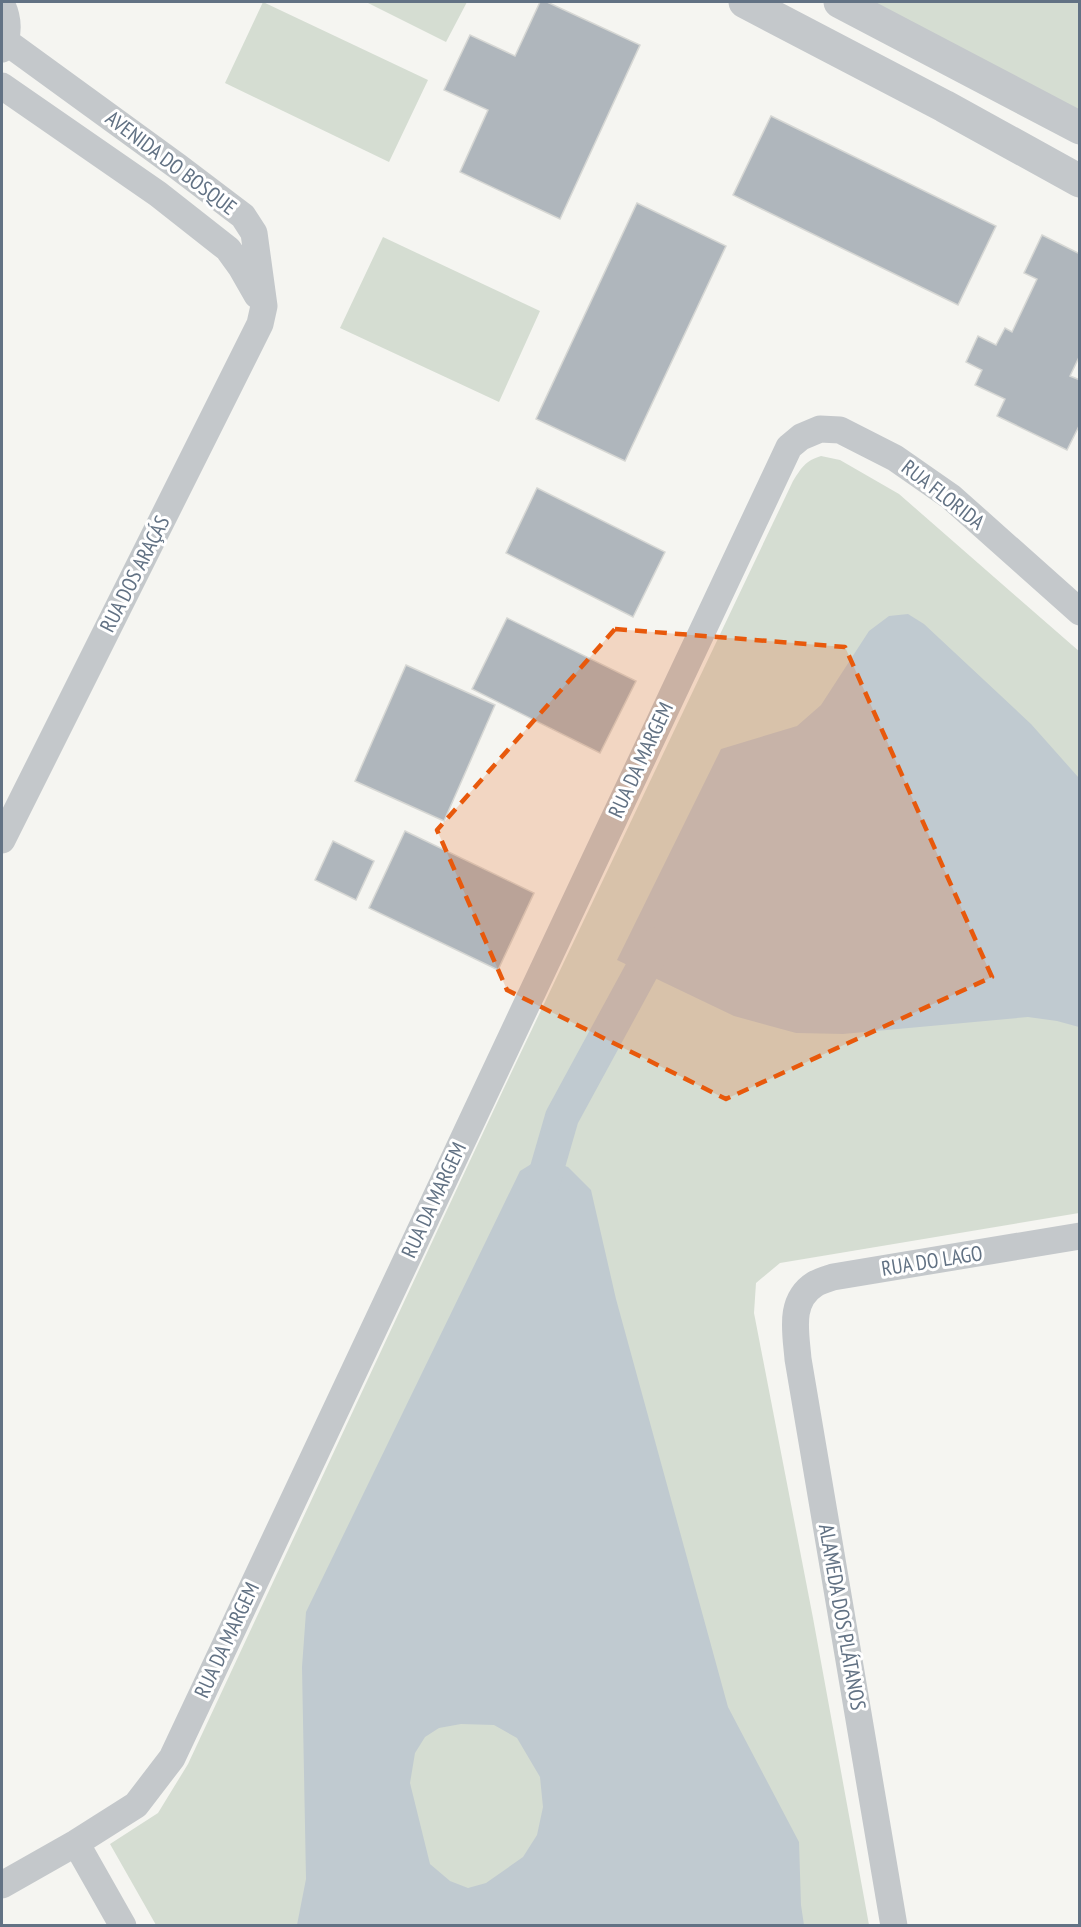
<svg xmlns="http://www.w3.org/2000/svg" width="1081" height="1927" font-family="'PT Sans Narrow',sans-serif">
  <rect width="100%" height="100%" fill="#f5f5f1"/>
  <path fill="#d5ddd2" d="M 263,2 L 428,80 L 389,162 L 225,83 Z
    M 366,2 L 467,2 L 446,42 Z
    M 864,2 L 1079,2 L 1079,114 Z
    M 383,237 L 540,311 L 499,402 L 340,328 Z
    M 821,456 L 840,460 L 899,494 L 1080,652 L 1079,1213 L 780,1263 L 756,1283 L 754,1313 L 813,1618 L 869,1925 L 156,1925 L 110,1844 L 158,1813 L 188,1764 L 504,1088 L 793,481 C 802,467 805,461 821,456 Z"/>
  <path fill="#c0cad0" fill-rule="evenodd" d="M 908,614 L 924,624 L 1031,724 L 1079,778 L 1079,1027 L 1057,1021 L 1028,1017 L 843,1034 L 796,1033 L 734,1016 L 617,960 L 721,749 L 797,726 L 821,705 L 869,631 L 889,616 Z
    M 541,1158 L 568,1167 L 591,1190 L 616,1299 L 728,1707 L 799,1842 L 801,1905 L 804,1925 L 297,1925 L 306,1879 L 302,1667 L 306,1612 L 520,1171 ZM 461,1724 L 494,1725 L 517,1738 L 540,1777 L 543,1807 L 537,1835 L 523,1857 L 486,1883 L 468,1888 L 450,1881 L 430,1864 L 410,1783 L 415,1753 L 425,1737 L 439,1728 Z"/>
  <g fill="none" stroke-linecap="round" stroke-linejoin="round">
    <path stroke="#c0cad0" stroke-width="34" d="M 542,1186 L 562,1117 L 656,944"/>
  </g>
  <path fill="#afb6bc" stroke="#d6d7d4" stroke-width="1.5" d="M 540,2 L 547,2 L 640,45 L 560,219 L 460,172 L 488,110 L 444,90 L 470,35 L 515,56 Z
    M 771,116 L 996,226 L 958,305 L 733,195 Z
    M 637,203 L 726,246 L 625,461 L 536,419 Z
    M 1042,235 L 1080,254 L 1080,355 L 1070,376 L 1080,380 L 1080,424 L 1067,450 L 997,416 L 1005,399 L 975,385 L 982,370 L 966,362 L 978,336 L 996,345 L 1005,328 L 1012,332 L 1037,279 L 1024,273 Z
    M 537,488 L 665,552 L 633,617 L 506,553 Z
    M 507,618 L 636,681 L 600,753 L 472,689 Z
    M 406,665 L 495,705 L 444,821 L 355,781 Z
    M 405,831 L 534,893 L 498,970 L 369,908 Z
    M 333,841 L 374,861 L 356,900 L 315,880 Z"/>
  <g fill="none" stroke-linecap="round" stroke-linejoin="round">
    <path stroke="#c4c8cb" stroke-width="27" d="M 2,5 C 9,20 9,34 2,49
      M 2,86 L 158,194 L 228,249 L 241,267 L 257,295
      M 2,840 L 260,324 L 264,306 L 254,233 L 243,216 L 177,166 L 5,41
      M 76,1843 L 123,1926
      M 2,1885 L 76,1843 L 136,1805 L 172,1758 L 789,447 L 801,437 L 820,429 L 840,430 L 895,458 L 951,497 L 1080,612
      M 894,1926 L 798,1359 C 796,1333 788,1301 815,1284 C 820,1281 827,1279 833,1277 L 1080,1236"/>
    <path stroke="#c4c8cb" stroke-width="33" d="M 745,2 L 944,106 L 1080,181
      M 840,2 L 1080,128"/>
  </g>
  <path fill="#e8590c" fill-opacity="0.2" stroke="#e8590c" stroke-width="4.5" stroke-dasharray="12 8" stroke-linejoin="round" d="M 615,629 L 845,647 L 992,977 L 726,1099 L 507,990 L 437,830 Z"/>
  <g text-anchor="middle" stroke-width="6" stroke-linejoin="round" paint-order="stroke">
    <g font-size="21" fill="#627284" stroke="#fff">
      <text transform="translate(171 163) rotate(37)" y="7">AVENIDA DO BOSQUE</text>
      <text transform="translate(943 495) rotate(38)" y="7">RUA FLORIDA</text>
      <text transform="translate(135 574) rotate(-63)" y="7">RUA DOS ARAÇÁS</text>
      <text transform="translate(641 760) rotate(-65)" y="7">RUA DA MARGEM</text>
      <text transform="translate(434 1200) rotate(-65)" y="7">RUA DA MARGEM</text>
      <text transform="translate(932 1261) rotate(-9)" y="7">RUA DO LAGO</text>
      <text transform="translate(842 1617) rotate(80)" y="7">ALAMEDA DOS PLÁTANOS</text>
      <text transform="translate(227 1640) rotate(-65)" y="7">RUA DA MARGEM</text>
    </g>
  </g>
  <rect width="1081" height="1927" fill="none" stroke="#627284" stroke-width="6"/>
</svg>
